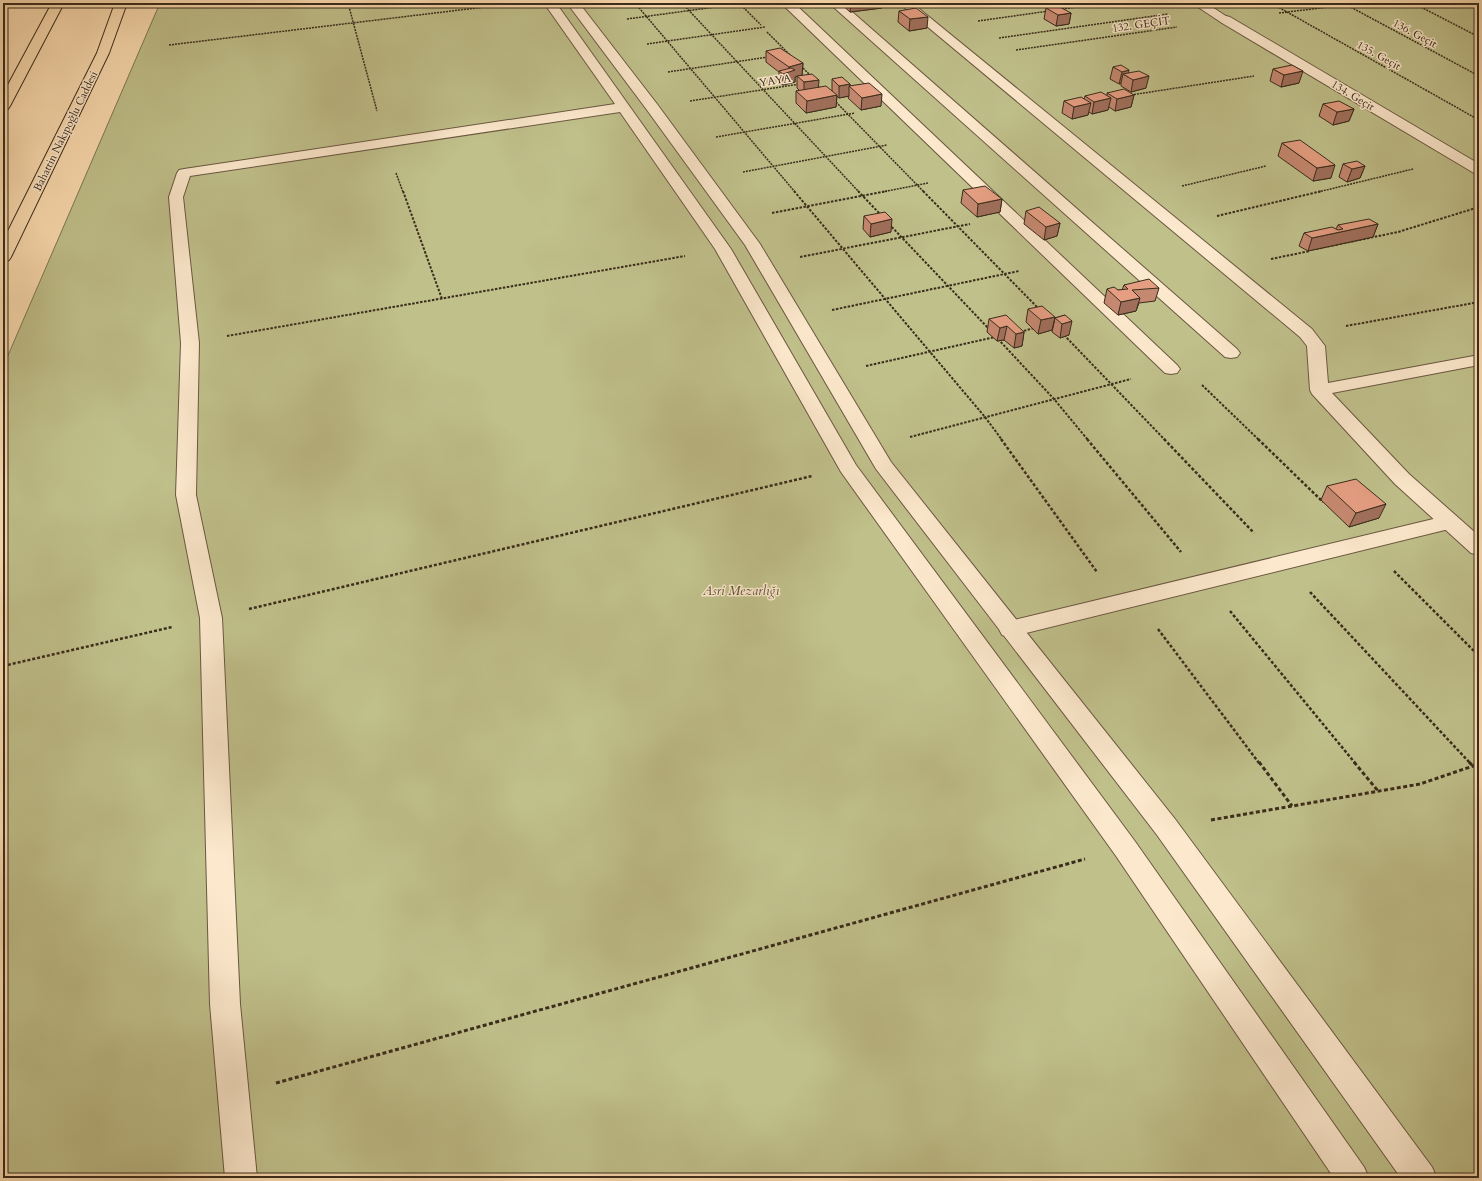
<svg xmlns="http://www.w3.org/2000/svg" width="1482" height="1181" font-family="Cardo,serif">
  <rect width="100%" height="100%" fill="#fbdcb0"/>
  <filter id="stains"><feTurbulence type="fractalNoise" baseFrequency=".005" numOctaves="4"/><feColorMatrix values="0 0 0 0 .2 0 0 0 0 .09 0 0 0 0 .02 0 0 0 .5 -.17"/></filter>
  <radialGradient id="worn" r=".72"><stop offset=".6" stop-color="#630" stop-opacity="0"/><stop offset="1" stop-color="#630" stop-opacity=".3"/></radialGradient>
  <path fill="#c0c08b" stroke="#7d7654" d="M 160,3 L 1479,3 L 1479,1178 L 3,1178 L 3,367 Z"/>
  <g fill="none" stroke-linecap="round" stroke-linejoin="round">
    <g stroke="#6a5841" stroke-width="2">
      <path id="service" d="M 544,3 L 556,3 L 731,249 L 856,465 L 1134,840 L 1364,1167 L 1369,1178 L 1334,1178 L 1116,856 L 841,472 L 715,249 L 620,112 L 190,176 L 183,197 L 199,343 L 196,495 L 222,618 L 240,1004 L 257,1178 L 225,1178 L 210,1004 L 200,618 L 176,495 L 181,343 L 169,197 L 177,173 L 179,170 L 184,169 L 615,104 Z
        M 567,3 L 579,3 L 657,104 L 760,244 L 891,462 L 1175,819 L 1432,1167 L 1437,1178 L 1401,1178 L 1157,835 L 876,469 L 745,245 L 647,110 Z
        M 781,3 L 794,3 L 1177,365 L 1180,369 L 1177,373 L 1171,374 L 1165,373 Z
        M 829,3 L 842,3 L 1237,349 L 1240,353 L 1237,357 L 1231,358 L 1225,357 Z
        M 899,3 L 912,3 L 1312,329 L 1325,346 L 1328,383 L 1479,355 L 1479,365 L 1332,393 L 1409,474 L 1479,536 L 1479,555 L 1471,553 L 1395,484 L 1312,394 L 1310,390 L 1307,346 L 1300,337 Z
        M 1192,3 L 1206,3 L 1232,20 L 1230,23 L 1222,23 Z"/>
    </g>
    <g stroke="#6a5841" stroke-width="2">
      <path id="minor" d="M 1226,16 L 1230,17 L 1479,164 L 1479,174 L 1474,173 L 1222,23 L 1220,20 L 1222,17 Z
        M 1450,515 L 1457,517 L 1460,522 L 1457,527 L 1010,637 L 1002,635 L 999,629 L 1002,623 L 1010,621 Z"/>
    </g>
    <g stroke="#3a2c1c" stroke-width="2">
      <path id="primary" d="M 52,3 L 64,3 L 10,106 L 8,109 L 3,110 L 3,94 Z
        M 115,3 L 127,3 L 109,53 L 11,257 L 9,260 L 3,262 L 3,241 L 97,53 Z"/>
    </g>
    <path stroke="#3a2c1c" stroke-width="1.5" stroke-dasharray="2 1" stroke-linecap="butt" d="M 348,3 L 377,111
      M 635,3 L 795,192
      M 682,3 L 859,192
      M 739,3 L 761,25
      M 1271,3 L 1479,120
      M 1343,3 L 1479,76
      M 1413,3 L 1479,37
      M 959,5 L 976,3
      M 1062,9 L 1106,3
      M 1279,13 L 1362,3
      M 627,19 L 745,3
      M 978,21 L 1049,11
      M 767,32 L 792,57
      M 999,38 L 1168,14
      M 647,44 L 765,27
      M 169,45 L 518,3
      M 1016,50 L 1177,27
      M 801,66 L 810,75
      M 668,72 L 768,57
      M 1131,95 L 1254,76
      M 834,100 L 924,192
      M 690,101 L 800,84
      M 716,137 L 855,113
      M 743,172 L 887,145
      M 396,173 L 403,192
      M 1182,186 L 1266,166
      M 882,192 L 928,183
      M 1318,192 L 1413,169"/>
    <path stroke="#3a2c1c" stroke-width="2" stroke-dasharray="2.5 1.5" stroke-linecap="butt" d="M 403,191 L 442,299
      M 794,191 L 985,417 L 1002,440
      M 858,191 L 880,214
      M 923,191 L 1038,308
      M 772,213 L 887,191
      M 1217,216 L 1322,191
      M 889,224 L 989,329
      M 1316,249 L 1398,232 L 1479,207
      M 800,257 L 970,224
      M 1271,259 L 1310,251
      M 832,310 L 1019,271
      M 1346,326 L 1479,302
      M 1020,332 L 1034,328
      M 1064,335 L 1165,440
      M 227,336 L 685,256
      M 998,339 L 1054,399 L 1088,440
      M 866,366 L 995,337
      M 1202,385 L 1259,440
      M 910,437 L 1131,379"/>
    <path stroke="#3a2c1c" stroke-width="2.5" stroke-dasharray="3 2" stroke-linecap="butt" d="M 1001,439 L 1097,572
      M 1087,439 L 1181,552
      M 1164,439 L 1254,533
      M 1258,439 L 1323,502
      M 1394,571 L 1479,656
      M 1310,592 L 1470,763
      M 249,609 L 812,476
      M 1230,611 L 1355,763
      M 1158,629 L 1259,763
      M 3,666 L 172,627"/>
    <path stroke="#3a2c1c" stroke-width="3" stroke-dasharray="4 2.5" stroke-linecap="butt" d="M 1259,762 L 1292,806
      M 1354,762 L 1378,791
      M 1469,762 L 1473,766
      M 1211,820 L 1420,784 L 1479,764
      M 276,1083 L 1085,859"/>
    <use href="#service" fill="#fce8cc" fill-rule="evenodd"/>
    <use href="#minor" fill="#fce8cc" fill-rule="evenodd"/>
    <use href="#primary" fill="#fbdcb0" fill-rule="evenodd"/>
  </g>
  <path fill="#c58870" stroke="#3a2c1c" d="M 840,3 L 883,3 L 882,8 L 850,12 Z
    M 1046,8 L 1071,13 L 1069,24 L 1056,26 L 1044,19 Z
    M 899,11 L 927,28 L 909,31 L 898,22 Z
    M 766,51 L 803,63 L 802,75 L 819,87 L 832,91 L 832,79 L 850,84 L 850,86 L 881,106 L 861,110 L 848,98 L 849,96 L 839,98 L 837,96 L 836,107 L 806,113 L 796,103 L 796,91 L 800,91 L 797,88 L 797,76 L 795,77 L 795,82 L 783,85 L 779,83 L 779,72 L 766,62 Z
    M 1113,67 L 1129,73 L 1146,88 L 1131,92 L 1121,86 L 1121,83 L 1119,84 L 1110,79 Z
    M 1273,69 L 1299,83 L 1281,87 L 1270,81 Z
    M 1107,93 L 1134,95 L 1131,107 L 1115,111 L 1109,107 L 1108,110 L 1092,114 L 1089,112 L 1088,115 L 1072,119 L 1062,113 L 1064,101 L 1084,99 L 1085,96 L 1107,96 Z
    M 1323,104 L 1354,109 L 1349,121 L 1333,125 L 1319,116 Z
    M 1282,143 L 1331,178 L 1313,181 L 1278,156 Z
    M 1343,164 L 1365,166 L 1360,178 L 1347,182 L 1339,177 Z
    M 963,190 L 1002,199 L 1000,212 L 977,217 L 961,203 Z
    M 1026,211 L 1060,223 L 1057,236 L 1044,240 L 1024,224 Z
    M 864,216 L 891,232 L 870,237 L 863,229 Z
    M 1378,224 L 1373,237 L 1308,251 L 1299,246 L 1304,233 L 1336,229 L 1338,225 Z
    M 1124,285 L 1159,288 L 1155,301 L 1139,303 L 1136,311 L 1118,315 L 1104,303 L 1107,289 L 1118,290 L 1122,290 Z
    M 1028,309 L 1055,317 L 1052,330 L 1038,334 L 1026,322 Z
    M 1065,315 L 1069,335 L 1060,338 L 1052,332 L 1055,318 Z
    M 989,319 L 1024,332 L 1022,346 L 1014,348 L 1004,340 L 997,341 L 987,332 Z
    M 1327,486 L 1379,518 L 1349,527 L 1321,500 Z"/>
  <path fill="#a06f5b" stroke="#3a2c1c" d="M 851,3 L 883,3 L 882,8 L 850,12 Z
    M 1071,13 L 1069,24 L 1056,26 L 1058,15 Z
    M 928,17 L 927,28 L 909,31 L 910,19 Z
    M 803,63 L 802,75 L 795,77 L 795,82 L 783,85 L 783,74 L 788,72 L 789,67 Z
    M 1129,70 L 1128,77 L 1123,74 L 1121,83 L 1119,84 L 1122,72 Z
    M 1303,71 L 1299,83 L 1281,87 L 1284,75 Z
    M 1149,76 L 1146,88 L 1131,92 L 1133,80 Z
    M 819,80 L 818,92 L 804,94 L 804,82 Z
    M 850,84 L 850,87 L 849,86 L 849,96 L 839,98 L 839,86 Z
    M 882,94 L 881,106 L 861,110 L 862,98 Z
    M 837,95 L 836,107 L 806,113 L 807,101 Z
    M 1134,95 L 1131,107 L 1115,111 L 1117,99 Z
    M 1111,98 L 1108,110 L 1092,114 L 1094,102 Z
    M 1091,103 L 1088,115 L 1072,119 L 1074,107 Z
    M 1354,109 L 1349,121 L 1333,125 L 1337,112 Z
    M 1335,165 L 1331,178 L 1313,181 L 1317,168 Z
    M 1365,166 L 1360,178 L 1347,182 L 1352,169 Z
    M 1002,199 L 1000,212 L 977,217 L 978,204 Z
    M 892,219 L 891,232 L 870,237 L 871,224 Z
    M 1060,223 L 1057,236 L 1044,240 L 1046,227 Z
    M 1378,224 L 1373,237 L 1308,251 L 1312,238 Z
    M 1140,298 L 1136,311 L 1118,315 L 1121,302 Z
    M 1055,317 L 1052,330 L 1038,334 L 1041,320 Z
    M 1072,321 L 1069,335 L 1060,338 L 1062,324 Z
    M 1007,326 L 1004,340 L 997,341 L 1000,328 Z
    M 1024,332 L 1022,346 L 1014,348 L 1016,334 Z
    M 1386,504 L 1379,518 L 1349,527 L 1356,513 Z"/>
  <path fill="#e59e82" stroke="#3a2c1c" d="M 1058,6 L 1071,13 L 1058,15 L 1046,8 Z
    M 916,8 L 928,17 L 910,19 L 899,11 Z
    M 780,48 L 803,63 L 789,67 L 766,51 Z
    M 1121,65 L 1129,70 L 1122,72 L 1113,67 Z
    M 1292,65 L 1303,71 L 1284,75 L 1273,69 Z
    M 791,68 L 795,70 L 783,74 L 779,71 Z
    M 1139,71 L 1149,76 L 1133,80 L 1123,74 Z
    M 812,74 L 819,80 L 804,82 L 797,76 Z
    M 842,77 L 850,84 L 839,86 L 832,79 Z
    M 869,83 L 882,94 L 862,98 L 849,86 Z
    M 826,86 L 837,95 L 807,101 L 796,91 Z
    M 1124,89 L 1134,95 L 1117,99 L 1107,93 Z
    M 1101,92 L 1111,98 L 1094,102 L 1085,96 Z
    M 1081,97 L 1091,103 L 1074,107 L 1064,101 Z
    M 1339,101 L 1354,109 L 1337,112 L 1323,104 Z
    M 1300,140 L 1335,165 L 1317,168 L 1282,143 Z
    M 1357,161 L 1365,166 L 1352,169 L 1343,164 Z
    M 985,186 L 1002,199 L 978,204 L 963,190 Z
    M 1039,207 L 1060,223 L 1046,227 L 1026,211 Z
    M 885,212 L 892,219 L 871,224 L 864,216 Z
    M 1369,219 L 1378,224 L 1312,238 L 1304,233 L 1332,227 L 1338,230 L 1343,229 L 1338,225 Z
    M 1149,279 L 1159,288 L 1132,290 L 1140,298 L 1121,302 L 1107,289 L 1114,287 L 1118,290 L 1128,289 L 1124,285 Z
    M 1042,306 L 1055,317 L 1041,320 L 1028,309 Z
    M 1006,315 L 1024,332 L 1016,334 L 1007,326 L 1000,328 L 989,319 Z
    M 1065,315 L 1072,321 L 1062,324 L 1055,318 Z
    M 1356,479 L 1386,504 L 1356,513 L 1327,486 Z"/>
  <g text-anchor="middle" stroke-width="3" stroke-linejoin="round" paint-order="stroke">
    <g font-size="11" fill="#3a2c1c" stroke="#fce8cc">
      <text transform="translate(1141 24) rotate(-8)" y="4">132. GEÇİT</text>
      <text transform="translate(1415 33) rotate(28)" y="4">136. Geçit</text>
      <text transform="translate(1379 55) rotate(29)" y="4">135. Geçit</text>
      <text transform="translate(775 80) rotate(-9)" y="4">YAYA</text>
      <text transform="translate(1353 95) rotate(31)" y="4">134. Geçit</text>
      <text transform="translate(65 131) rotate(-64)" y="4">Bahattin Nakıpoğlu Caddesi</text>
    </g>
    <g font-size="13" font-style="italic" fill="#5c5138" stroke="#fce8cc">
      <text x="741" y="595">Asri Mezarlığı</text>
    </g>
  </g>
  <rect width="1482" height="1181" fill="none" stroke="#fbdcb0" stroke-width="16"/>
  <rect x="4" y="4" width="1474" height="1173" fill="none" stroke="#3a2c1c" stroke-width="2"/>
  <rect x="8" y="8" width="1466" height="1165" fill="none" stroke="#3a2c1c"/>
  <rect width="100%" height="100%" filter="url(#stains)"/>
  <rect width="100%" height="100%" fill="url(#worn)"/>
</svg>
